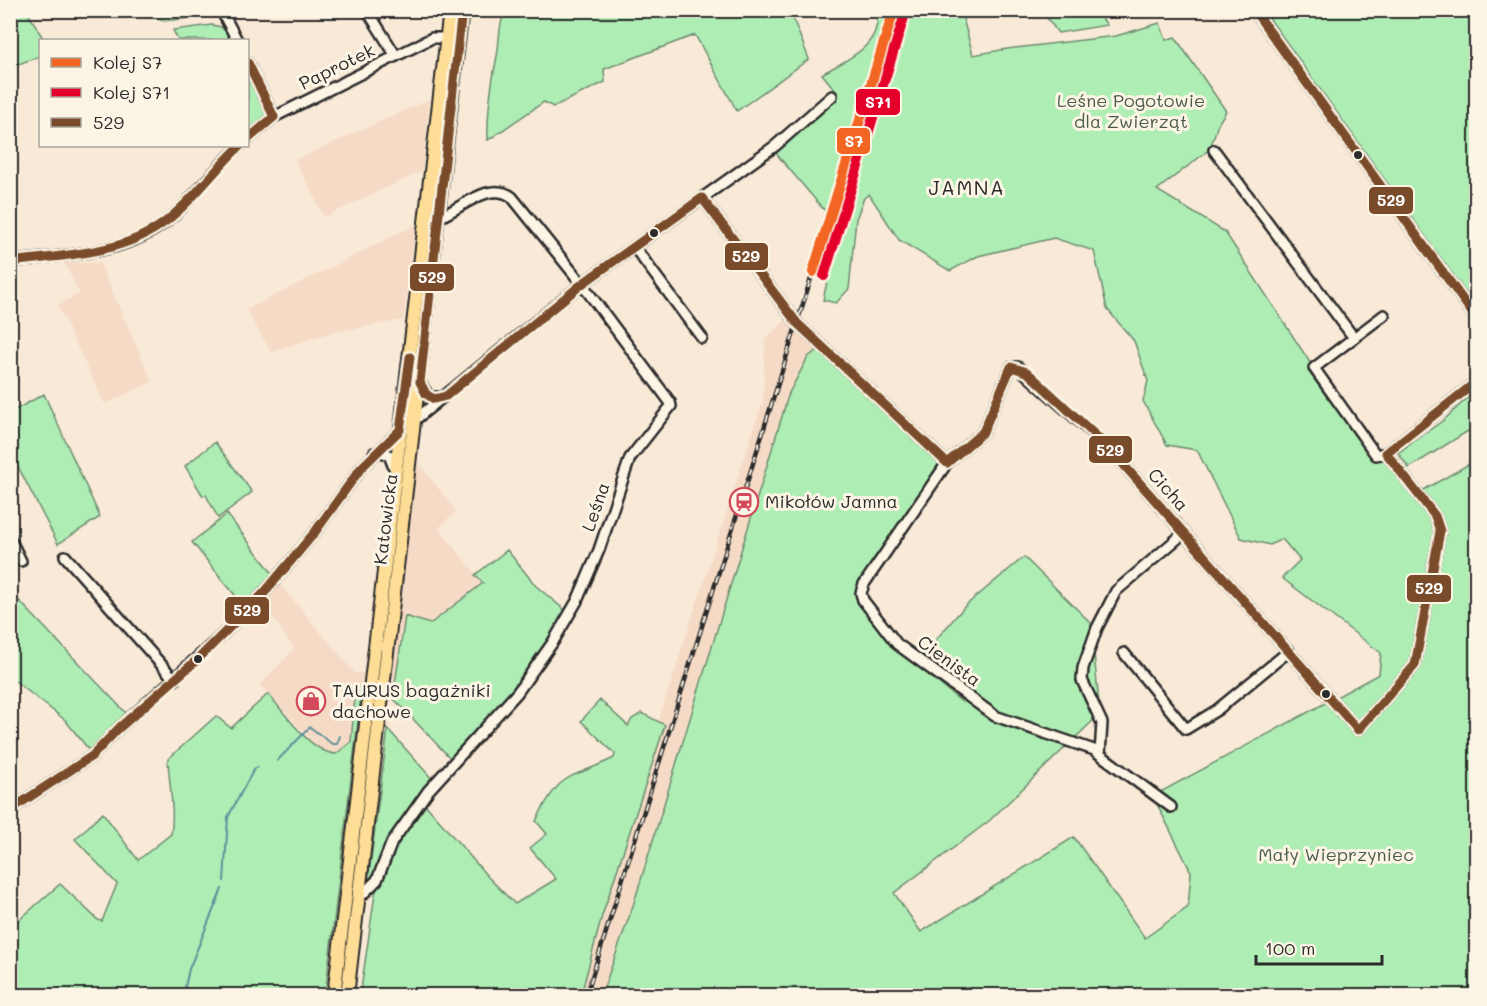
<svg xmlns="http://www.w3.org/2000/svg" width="1487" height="1006" font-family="Mali,sans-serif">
  <rect width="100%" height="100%" fill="#f9e9d7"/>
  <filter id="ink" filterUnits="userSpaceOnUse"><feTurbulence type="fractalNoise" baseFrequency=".0167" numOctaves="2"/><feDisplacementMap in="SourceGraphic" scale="12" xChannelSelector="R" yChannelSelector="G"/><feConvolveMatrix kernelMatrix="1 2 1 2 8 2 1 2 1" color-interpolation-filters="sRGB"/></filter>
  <g filter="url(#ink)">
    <path fill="#f5dbc6" d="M 430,99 L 422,171 L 324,217 L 295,160 Z
      M 417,224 L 403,320 L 332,332 L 271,352 L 246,310 Z
      M 64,262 L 100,263 L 152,382 L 105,404 L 57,305 L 80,294 Z
      M 787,319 L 818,350 L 808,357 L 789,393 L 633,906 L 601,995 L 581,996 L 602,916 L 665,725 L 658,722 L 763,400 L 765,339 Z
      M 418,462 L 456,511 L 439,528 L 483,583 L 430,624 L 405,617 L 397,683 L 356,687 L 351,742 L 336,754 L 324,754 L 260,685 L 294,649 L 262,602 L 278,582 L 355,673 L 363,673 Z"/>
    <path fill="#aeedb4" stroke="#6c8c70" stroke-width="1.5" d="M 10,11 L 27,11 L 44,40 L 40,40 L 40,56 L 11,67 Z
      M 139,11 L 215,11 L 217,15 L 164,21 L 140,13 Z
      M 505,11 L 790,11 L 809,59 L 737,111 L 695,35 L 604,69 L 605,82 L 553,107 L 544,102 L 488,140 C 487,111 491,85 497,56 C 500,40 498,25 505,11 Z
      M 877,11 L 961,11 L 973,55 L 1007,49 L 1116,36 L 1160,23 L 1166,40 L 1175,37 L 1226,111 L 1218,124 L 1210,149 L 1157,190 L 1225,232 L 1311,364 L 1308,371 L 1373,459 L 1385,457 L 1415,495 L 1476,460 L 1476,995 L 601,996 L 633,906 L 789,393 L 808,357 L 818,350 L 940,462 L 856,594 L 895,648 L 963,703 L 920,658 L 965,606 L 1024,557 L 1091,623 L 1100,714 L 989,821 L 894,893 L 921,932 L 1074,837 L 1145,938 L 1188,907 L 1191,872 L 1153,796 L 1379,674 L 1381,653 L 1282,578 L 1300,560 L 1282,539 L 1270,545 L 1241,538 L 1197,450 L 1167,445 L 1143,401 L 1148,381 L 1134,341 L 1107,309 L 1094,251 L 1054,238 L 978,256 L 950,271 L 899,240 L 869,194 L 864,198 L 856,219 L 849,289 L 836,303 L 823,300 L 848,189 L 824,210 L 774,151 L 836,91 L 822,74 C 848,59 882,46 877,11 Z
      M 1042,11 L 1097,11 L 1107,25 L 1058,33 Z
      M 1264,11 L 1476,11 L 1476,307 Z
      M 212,25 L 221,27 L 234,40 L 178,40 L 173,30 Z
      M 248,69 L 269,113 L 248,132 Z
      M 1476,390 L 1476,426 L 1409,468 L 1398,453 L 1445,419 Z
      M 44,394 L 100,517 L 58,544 L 11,453 L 11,412 Z
      M 215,442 L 252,492 L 218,518 L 206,495 L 203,496 L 185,466 Z
      M 227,514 L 273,574 L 243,605 L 192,542 Z
      M 507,550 L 536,586 L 567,612 L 516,687 L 450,758 L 393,698 L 405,616 L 430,624 L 483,583 L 475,575 Z
      M 10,591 L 128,715 L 115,723 L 90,751 L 65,720 L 11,678 Z
      M 356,687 L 362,687 L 325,995 L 11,995 L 11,911 L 19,920 L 60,884 L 98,920 L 102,921 L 117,884 L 75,839 L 103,813 L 138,860 L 171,834 C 175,810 169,784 168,759 L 216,716 L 231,728 L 268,694 C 285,713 311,753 336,754 L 351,742 Z
      M 600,700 L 628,726 L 632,719 L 642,713 L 665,725 L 602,916 L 581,995 L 360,996 L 375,894 L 394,849 L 424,803 L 488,877 L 515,904 L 556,879 L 530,848 L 547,834 L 536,821 C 562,769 567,781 614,758 L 615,754 L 581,721 Z
      M 388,729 L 433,780 L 371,883 L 368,882 Z"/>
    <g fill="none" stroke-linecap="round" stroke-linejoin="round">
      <path stroke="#62909c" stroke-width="2" d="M 277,761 L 310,727 L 332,744 L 337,744 L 340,736
        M 224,881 L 228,817 L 254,769 L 258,767
        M 183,996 L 189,969 L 222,889"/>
      <g stroke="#2b2b2b" stroke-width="14">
        <path id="minor" d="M 221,10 L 237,40
          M 367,10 L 396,56
          M 1254,10 L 1476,318
          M 248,63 L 274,117
          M 248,139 L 274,117 L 432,38 L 447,38
          M 1214,150 L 1354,338
          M 702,198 L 797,323 L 947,463
          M 635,248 L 702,338
          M 10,262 C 58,255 112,256 154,230 C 188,209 211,171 240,146
          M 1384,315 L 1314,368 L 1376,455 L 1386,453 L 1476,382
          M 420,382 L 429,397 L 444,397
          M 416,419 L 582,284 L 775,146 L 832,96
          M 374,453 L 382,452 L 389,455 L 394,468
          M 10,539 L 21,561
          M 65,556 L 175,680
          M 1124,653 L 1186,729 L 1217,710 L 1289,651
          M 1100,754 L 1102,723 L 1082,680 L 1083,668 L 1097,628 L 1116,591 L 1184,533
          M 1171,807 L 1094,750 L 995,716 L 897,644 L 863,600 L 861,593 L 864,584 L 947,463 L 983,432 L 1011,367 L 1018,367 L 1107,446 L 1358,730 L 1415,665 L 1440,531 L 1435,516 L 1386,453
          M 10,810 L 92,756 L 119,728 L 219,638 L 265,592 L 315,532 L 361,468 L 400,430
          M 359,898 L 377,880 L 392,842 L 428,791 L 517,693 L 553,642 L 577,601 L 599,550 L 630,458 L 671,406 L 670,402 L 582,284 L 512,197 C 490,180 462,208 440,217"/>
      </g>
      <g stroke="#2b2b2b" stroke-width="16">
        <path id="major" d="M 334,996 L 450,10
          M 347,996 L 462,10"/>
      </g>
      <use href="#minor" stroke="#fcf5e5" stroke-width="9"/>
      <use href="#major" stroke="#fedd96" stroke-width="12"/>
      <g stroke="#2b2b2b" stroke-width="4.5">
        <path id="rail" d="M 586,996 L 813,272"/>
      </g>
      <use href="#rail" stroke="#fcf5e5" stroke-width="2" stroke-dasharray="7" stroke-linecap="butt"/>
      <g stroke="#fcf5e5" stroke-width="14">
        <path id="bus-1" d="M 462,10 L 420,382 L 426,394 L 434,399 L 446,396 L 582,284 L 702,198 L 797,323 L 947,463 L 983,432 L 1011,367 L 1027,372 L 1107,446 L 1358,730 L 1415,665 L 1440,531 L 1435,516 L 1386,453 L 1476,382
          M 1254,10 L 1476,318
          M 248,63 L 274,117 L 248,139
          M 10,262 C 63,255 121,255 165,222 C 194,200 214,170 240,146
          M 10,810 L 92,756 L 119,728 L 198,659 L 265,592 L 315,532 L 361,468 L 400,430 L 410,357"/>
      </g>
      <use href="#bus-1" stroke="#7a4b2a" stroke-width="9"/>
      <g stroke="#fcf5e5" stroke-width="15">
        <path id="rail-1" d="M 813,272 L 894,10"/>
      </g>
      <g stroke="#fcf5e5" stroke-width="15">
        <path id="rail-2" d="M 824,276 L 905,14"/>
      </g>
      <use href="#rail-1" stroke="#f26522" stroke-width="10"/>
      <use href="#rail-2" stroke="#e4002b" stroke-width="10"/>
    </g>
  </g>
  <defs>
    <g id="station-ring" transform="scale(1.5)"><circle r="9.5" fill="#fcf5e5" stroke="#d1495b" stroke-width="1.5"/><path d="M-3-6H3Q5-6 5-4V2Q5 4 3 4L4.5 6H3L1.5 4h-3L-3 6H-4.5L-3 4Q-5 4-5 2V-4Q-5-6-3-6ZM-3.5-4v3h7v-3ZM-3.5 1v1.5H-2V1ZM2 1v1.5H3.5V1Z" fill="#d1495b"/></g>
    <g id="shop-ring" transform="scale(1.5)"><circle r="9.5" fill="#fcf5e5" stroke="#d1495b" stroke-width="1.5"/><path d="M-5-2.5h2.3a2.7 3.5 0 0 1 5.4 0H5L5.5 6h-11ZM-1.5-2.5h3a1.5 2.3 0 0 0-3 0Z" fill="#d1495b"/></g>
  </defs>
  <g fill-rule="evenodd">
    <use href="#station-ring" x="744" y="502"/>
    <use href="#shop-ring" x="311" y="701"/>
  </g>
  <g fill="#2b2b2b" stroke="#fcf5e5" stroke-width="2">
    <circle cx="1358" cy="155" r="5"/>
    <circle cx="654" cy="233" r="5"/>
    <circle cx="198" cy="659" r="5"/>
    <circle cx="1326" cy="694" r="5"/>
  </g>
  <g text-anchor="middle" stroke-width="6" stroke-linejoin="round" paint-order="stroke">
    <g font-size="18" fill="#2b2b2b" stroke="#fcf5e5">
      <text transform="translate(337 67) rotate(-26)" y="6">Paprotek</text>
      <text transform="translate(1168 490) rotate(48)" y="6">Cicha</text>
      <text transform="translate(596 507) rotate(-71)" y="6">Leśna</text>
      <text transform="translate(386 519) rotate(-83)" y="6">Katowicka</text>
      <text transform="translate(949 661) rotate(36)" y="6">Cienista</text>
    </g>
    <g font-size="18" fill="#4c5c4d" stroke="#fcf5e5">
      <text x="1131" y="107">Leśne Pogotowie<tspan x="1131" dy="21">dla Zwierząt</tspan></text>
      <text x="1336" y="861">Mały Wieprzyniec</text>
    </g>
    <g font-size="18" fill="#2b2b2b" stroke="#fcf5e5" text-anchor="start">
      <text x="765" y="508">Mikołów Jamna</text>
      <text x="332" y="697">TAURUS bagażniki<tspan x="332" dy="21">dachowe</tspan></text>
    </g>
    <g font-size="20" letter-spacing="1.5" fill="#2b2b2b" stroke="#fcf5e5">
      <text x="967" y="195">JAMNA</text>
    </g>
  </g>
  <g stroke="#fcf5e5" stroke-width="2">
    <rect x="855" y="88" width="46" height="28" rx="6" fill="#e4002b"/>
    <rect x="836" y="127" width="35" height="28" rx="6" fill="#f26522"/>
    <rect x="1368" y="186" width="46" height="29" rx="6" fill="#7a4b2a"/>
    <rect x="724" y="242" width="45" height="29" rx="6" fill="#7a4b2a"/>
    <rect x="409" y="263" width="46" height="29" rx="6" fill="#7a4b2a"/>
    <rect x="1088" y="435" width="45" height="29" rx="6" fill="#7a4b2a"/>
    <rect x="1406" y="574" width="46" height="29" rx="6" fill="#7a4b2a"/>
    <rect x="224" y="596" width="46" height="29" rx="6" fill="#7a4b2a"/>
  </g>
  <g font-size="16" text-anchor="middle" font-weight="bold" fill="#fff">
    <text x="878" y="108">S71</text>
    <text x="854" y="147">S7</text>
    <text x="1391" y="206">529</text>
    <text x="746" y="262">529</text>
    <text x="432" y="283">529</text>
    <text x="1110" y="456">529</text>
    <text x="1429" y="594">529</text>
    <text x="247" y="616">529</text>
  </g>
  <rect width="1487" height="1006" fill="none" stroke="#fcf5e5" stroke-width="36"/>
  <rect x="18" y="18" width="1451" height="970" fill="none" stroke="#2b2b2b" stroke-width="2" filter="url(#ink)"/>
  <rect x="39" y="39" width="210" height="108" fill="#fcf5e5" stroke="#a8a49b" stroke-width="1.5"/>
  <rect x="51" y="58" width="30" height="9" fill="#f26522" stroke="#a8a49b" stroke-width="1.5"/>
  <text x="93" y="69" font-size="18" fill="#2b2b2b">Kolej S7</text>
  <rect x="51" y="88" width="30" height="9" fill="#e4002b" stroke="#a8a49b" stroke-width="1.5"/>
  <text x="93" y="99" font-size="18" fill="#2b2b2b">Kolej S71</text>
  <rect x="51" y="118" width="30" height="9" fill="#7a4b2a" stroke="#a8a49b" stroke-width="1.5"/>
  <text x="93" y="129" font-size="18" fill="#2b2b2b">529</text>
  <path d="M1256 955v9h126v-9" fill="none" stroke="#2b2b2b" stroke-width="3"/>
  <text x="1265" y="955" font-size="18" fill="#2b2b2b" stroke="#fcf5e5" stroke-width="4.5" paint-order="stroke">100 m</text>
</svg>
